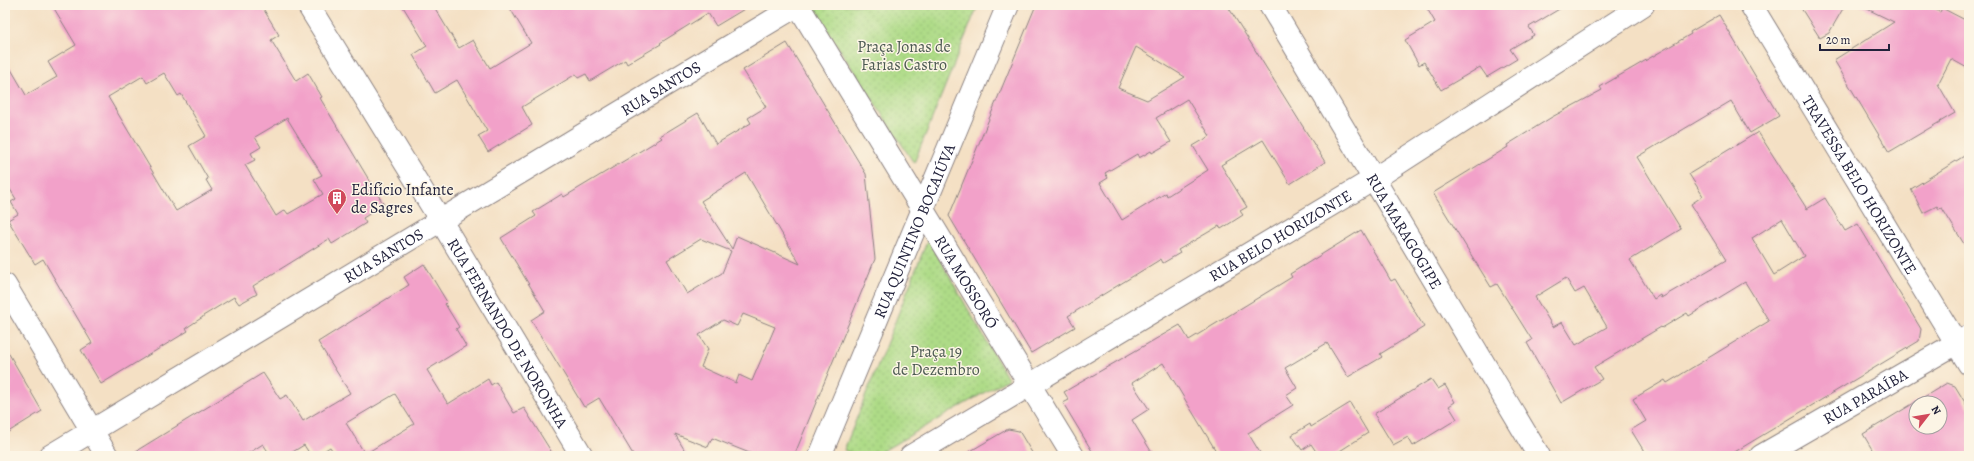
<svg xmlns="http://www.w3.org/2000/svg" width="1974" height="461" font-family="Alegreya,serif">
  <defs>
    <pattern id="park-dots" width="8" height="8" patternUnits="userSpaceOnUse"><rect width="8" height="8" fill="#aedb87"/><path d="M2 2h.1M6 6h.1" fill="none" stroke="#95bc75" stroke-width="1.8" stroke-linecap="round"/></pattern>
  </defs>
  <rect width="100%" height="100%" fill="#fcf5e5"/>
  <filter id="ink" filterUnits="userSpaceOnUse"><feTurbulence type="fractalNoise" baseFrequency=".025" numOctaves="2"/><feDisplacementMap in="SourceGraphic" scale="8" xChannelSelector="R" yChannelSelector="G"/><feConvolveMatrix kernelMatrix="1 2 1 2 8 2 1 2 1" color-interpolation-filters="sRGB"/></filter>
  <filter id="wash" filterUnits="userSpaceOnUse"><feTurbulence type="fractalNoise" baseFrequency=".012" numOctaves="4" result="noise"/><feDisplacementMap in="SourceGraphic" scale="16" xChannelSelector="R" yChannelSelector="G"/><feGaussianBlur stdDeviation="0.9" result="paint"/><feColorMatrix in="noise" values="0 0 0 0 0 0 0 0 0 0 0 0 0 0 0 0 0 1.4 0 .05"/><feComposite in="paint" operator="in"/></filter>
  <g filter="url(#wash)">
    <rect width="100%" height="100%" fill="#f4e0c4"/>
    <path fill="url(#park-dots)" stroke="#687e61" d="M 819,5 L 978,5 L 914,163 L 813,9 Z
      M 928,239 L 1008,379 L 874,456 L 857,456 L 844,450 Z"/>
    <g id="blocks">
      <path fill="#f2a1c9" fill-rule="evenodd" d="M 52,5 L 261,5 L 279,35 L 271,40 L 296,81 L 308,73 L 322,97 L 320,98 L 384,205 L 363,218 L 366,223 L 332,244 L 329,239 L 253,286 L 257,294 L 239,304 L 234,297 L 203,316 L 203,317 L 186,328 L 188,331 L 101,384 L 81,350 L 92,343 L 43,259 L 35,264 L 8,220 L 18,214 L 11,202 L 16,199 L 5,181 L 5,59 L 26,95 L 57,77 L 48,62 L 76,45 ZM 164,73 L 178,96 L 181,94 L 206,136 L 189,146 L 208,179 L 206,180 L 212,190 L 176,211 L 108,97 L 143,76 L 147,83 ZM 287,118 L 322,175 L 314,179 L 323,194 L 288,214 L 285,210 L 276,216 L 245,165 L 255,160 L 251,153 L 261,147 L 255,137 Z
        M 402,5 L 433,5 L 459,48 L 473,40 L 490,68 L 531,43 L 508,5 L 751,5 L 716,26 L 708,13 L 660,43 L 661,44 L 627,64 L 625,60 L 590,81 L 586,74 L 578,78 L 576,74 L 522,107 L 532,125 L 488,152 L 478,136 L 487,131 L 457,80 L 435,93 L 413,55 L 427,46 Z
        M 1036,5 L 1227,5 L 1325,162 L 1290,184 L 1263,140 L 1221,165 L 1247,207 L 1240,211 L 1243,215 L 1221,229 L 1219,226 L 1178,250 L 1180,253 L 1163,263 L 1161,259 L 1068,316 L 1075,327 L 1031,353 L 949,216 ZM 1136,47 L 1185,77 L 1147,100 L 1118,88 ZM 1187,99 L 1210,136 L 1193,146 L 1208,170 L 1167,196 L 1166,193 L 1122,220 L 1100,183 L 1108,178 L 1105,173 L 1137,154 L 1139,158 L 1151,151 L 1152,153 L 1171,142 L 1156,118 Z
        M 1425,5 L 1566,5 L 1529,27 L 1534,35 L 1510,49 L 1517,59 L 1487,77 L 1480,67 L 1441,90 L 1424,62 L 1419,65 L 1405,40 L 1435,22 Z
        M 1799,5 L 1845,5 L 1829,33 L 1820,38 Z
        M 1859,5 L 1927,5 L 1940,12 L 1942,8 L 1969,22 L 1969,69 L 1951,59 L 1938,84 L 1955,113 L 1889,152 L 1834,60 L 1894,22 Z
        M 1719,15 L 1779,116 L 1750,133 L 1731,101 L 1637,157 L 1681,229 L 1630,260 L 1654,299 L 1660,295 L 1661,298 L 1726,260 L 1691,204 L 1703,196 L 1689,174 L 1758,132 L 1807,209 L 1825,198 L 1845,231 L 1858,224 L 1921,329 L 1919,341 L 1728,456 L 1647,456 L 1631,430 L 1646,421 L 1633,399 L 1665,380 L 1667,383 L 1769,321 L 1745,282 L 1689,316 L 1687,313 L 1662,328 L 1661,327 L 1594,367 L 1602,379 L 1561,403 L 1527,343 L 1532,340 L 1497,284 L 1491,287 L 1433,193 L 1508,147 L 1507,145 L 1552,117 L 1602,90 L 1600,87 L 1691,34 L 1690,32 ZM 1782,219 L 1804,256 L 1774,275 L 1752,238 ZM 1566,278 L 1575,293 L 1584,288 L 1607,327 L 1576,345 L 1562,322 L 1553,327 L 1535,297 Z
        M 787,43 L 866,174 L 875,259 L 794,456 L 757,456 L 712,438 L 708,447 L 675,434 L 688,456 L 634,456 L 599,398 L 584,407 L 531,320 L 545,311 L 501,238 L 536,216 L 533,212 L 562,194 L 564,197 L 662,138 L 660,136 L 698,113 L 716,144 L 751,123 L 748,118 L 766,107 L 743,70 ZM 746,173 L 775,222 L 800,264 L 737,236 L 732,249 L 701,201 ZM 701,239 L 731,251 L 722,273 L 687,294 L 667,260 ZM 743,314 L 775,327 L 752,381 L 739,375 L 736,383 L 701,367 L 708,349 L 699,335 L 723,320 L 737,326 Z
        M 1969,153 L 1969,252 L 1942,208 L 1939,209 L 1937,206 L 1923,213 L 1911,189 Z
        M 1361,230 L 1391,281 L 1395,279 L 1424,327 L 1380,354 L 1382,357 L 1348,377 L 1327,343 L 1285,368 L 1297,388 L 1286,395 L 1293,405 L 1248,433 L 1262,456 L 1219,456 L 1163,363 L 1132,383 L 1149,409 L 1132,420 L 1154,456 L 1095,456 L 1063,403 L 1069,400 L 1064,392 L 1180,325 L 1189,340 L 1292,277 L 1290,274 Z
        M 424,264 L 447,302 L 445,304 L 459,327 L 456,329 L 466,346 L 427,370 L 448,404 L 488,379 L 491,385 L 496,382 L 514,413 L 524,408 L 554,456 L 336,456 L 330,447 L 316,456 L 311,456 L 304,445 L 286,456 L 271,456 L 263,444 L 244,456 L 128,456 L 263,373 L 280,399 L 287,395 L 303,421 L 350,393 L 318,342 L 409,285 L 404,277 ZM 395,394 L 414,424 L 365,454 L 346,423 Z
        M 5,347 L 42,411 L 5,434 Z
        M 1431,379 L 1438,389 L 1445,385 L 1455,402 L 1449,406 L 1457,419 L 1413,446 L 1408,437 L 1393,445 L 1374,414 Z
        M 1947,383 L 1955,386 L 1969,409 L 1969,456 L 1876,456 L 1863,434 ZM 1916,403 L 1940,403 L 1940,427 L 1916,427 Z
        M 1350,403 L 1368,433 L 1332,456 L 1319,456 L 1311,444 L 1302,450 L 1292,435 L 1310,424 L 1311,427 Z
        M 1008,429 L 1019,431 L 1034,456 L 962,456 Z"/>
    </g>
  </g>
  <g filter="url(#ink)">
    <use href="#blocks" fill-opacity="0" stroke="#8b8180" stroke-width="1"/>
    <g fill="none" stroke-linecap="round" stroke-linejoin="round">
      <g stroke="#8b8180" stroke-width="24">
        <g id="minor">
          <path id="s1" d="M 798,5 L 1073,456"/>
          <path id="s2" d="M 1270,5 L 1539,456"/>
          <path id="s3" d="M 1751,5 L 1969,364"/>
          <path id="s4" d="M 50,456 L 798,5"/>
          <path id="s5" d="M 911,456 L 1374,179 L 1643,5"/>
          <path id="s6" d="M 1761,456 L 1969,336"/>
        </g>
      </g>
      <g stroke="#8b8180" stroke-width="24">
        <g id="tertiary">
          <path id="s7" d="M 308,5 L 441,221 L 582,456"/>
          <path d="M 5,285 L 107,456"/>
          <path id="s8" d="M 820,456 L 1008,5"/>
        </g>
      </g>
      <use href="#minor" stroke="#fff" stroke-width="22"/>
      <use href="#tertiary" stroke="#fff" stroke-width="22"/>
    </g>
  </g>
  <defs>
    <g id="building-pin" transform="scale(1)"><path d="M0 17L-7.5 6A9.5 9.5 0 1 1 7.5 6Z" fill="#d1495b" stroke="#fcf5e5"/><path d="M-4-6H4V6H1V3H-1V6H-4ZM-2.5-4.3h1.7v1.8h-1.7ZM.8-4.3h1.7v1.8H.8ZM-2.5-1h1.7V.8h-1.7ZM.8-1h1.7V.8H.8Z" fill="#fff"/></g>
  </defs>
  <g fill-rule="evenodd">
    <use href="#building-pin" x="337" y="198"/>
  </g>
  <g text-anchor="middle" stroke-width="3" stroke-linejoin="round" paint-order="stroke">
    <g font-size="16" fill="#4c5a52" stroke="#fcf5e5">
      <text x="904" y="52">Praça Jonas de<tspan x="904" dy="18">Farias Castro</tspan></text>
      <text x="936" y="357">Praça 19<tspan x="936" dy="18">de Dezembro</tspan></text>
    </g>
    <g font-size="16" fill="#22223b" stroke="#fcf5e5">
      <text dy="6" stroke="none"><textPath href="#s4" startOffset="713">RUA SANTOS</textPath></text>
      <text dy="6" stroke="none"><textPath href="#s3" startOffset="210">TRAVESSA BELO HORIZONTE</textPath></text>
      <text dy="6" stroke="none"><textPath href="#s8" startOffset="244">RUA QUINTINO BOCAIÚVA</textPath></text>
      <text dy="6" stroke="none"><textPath href="#s2" startOffset="263">RUA MARAGOGIPE</textPath></text>
      <text dy="6" stroke="none"><textPath href="#s5" startOffset="430">RUA BELO HORIZONTE</textPath></text>
      <text dy="6" stroke="none"><textPath href="#s4" startOffset="389">RUA SANTOS</textPath></text>
      <text dy="6" stroke="none"><textPath href="#s1" startOffset="324">RUA MOSSORÓ</textPath></text>
      <text dy="6" stroke="none"><textPath href="#s7" startOffset="384">RUA FERNANDO DE NORONHA</textPath></text>
      <text dy="6" stroke="none"><textPath href="#s6" startOffset="120">RUA PARAÍBA</textPath></text>
    </g>
    <g font-size="16" fill="#22223b" stroke="#fcf5e5" text-anchor="start">
      <text x="351" y="195">Edifício Infante<tspan x="351" dy="18">de Sagres</tspan></text>
    </g>
  </g>
  <rect width="1974" height="461" fill="none" stroke="#fcf5e5" stroke-width="20"/>
  <g transform="translate(1928 415) rotate(59)"><circle r="19" fill="#fcf5e5" stroke="#a5a1a1"/>
  <path d="M0-3L7 15L0 10L-7 15Z" fill="#d1495b"/>
  <text y="-6" font-size="11" font-weight="bold" text-anchor="middle" fill="#22223b">N</text>
  </g>
  <path d="M1820 44v6h69v-6" fill="none" stroke="#22223b" stroke-width="2"/>
  <text x="1826" y="44" font-size="12" fill="#22223b" stroke="#fcf5e5" stroke-width="3" paint-order="stroke">20 m</text>
</svg>
